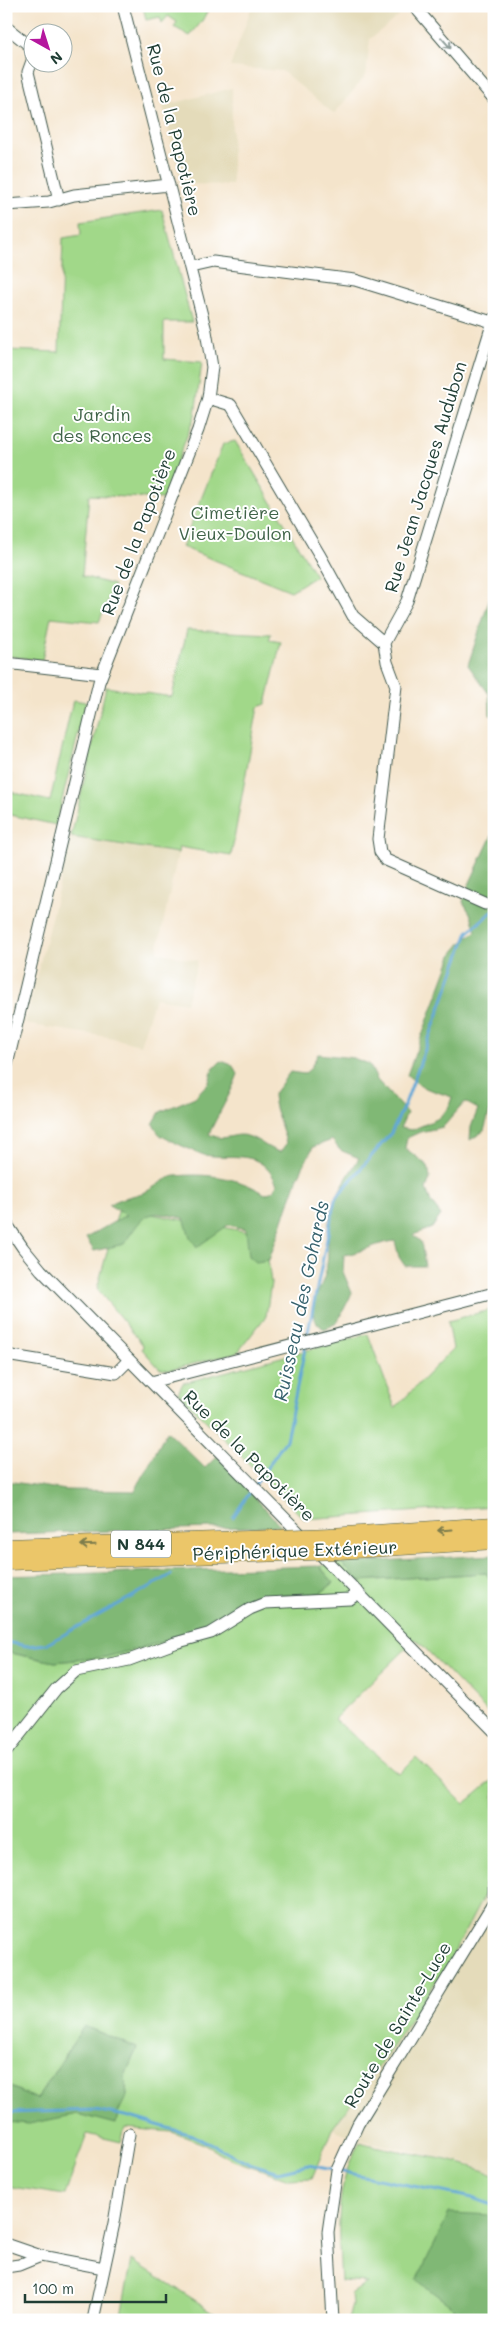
<svg xmlns="http://www.w3.org/2000/svg" width="500" height="2326" font-family="Mali,sans-serif">
  <rect width="100%" height="100%" fill="#fff"/>
  <filter id="ink" filterUnits="userSpaceOnUse"><feTurbulence type="fractalNoise" baseFrequency=".02" numOctaves="2"/><feDisplacementMap in="SourceGraphic" scale="10" xChannelSelector="R" yChannelSelector="G"/><feConvolveMatrix kernelMatrix="1 2 1 2 8 2 1 2 1" color-interpolation-filters="sRGB"/></filter>
  <filter id="wash" filterUnits="userSpaceOnUse"><feTurbulence type="fractalNoise" baseFrequency=".0096" numOctaves="4" result="noise"/><feDisplacementMap in="SourceGraphic" scale="20" xChannelSelector="R" yChannelSelector="G"/><feGaussianBlur stdDeviation="1.12" result="paint"/><feColorMatrix in="noise" values="0 0 0 0 0 0 0 0 0 0 0 0 0 0 0 0 0 1.4 0 .05"/><feComposite in="paint" operator="in"/></filter>
  <g filter="url(#wash)">
    <rect width="100%" height="100%" fill="#f4e4cb"/>
    <path fill="#e4dbba" d="M 252,6 L 403,6 L 406,10 L 370,39 L 366,75 L 334,114 L 282,71 L 230,67 Z
      M 232,88 L 232,185 L 182,184 L 163,106 Z
      M 71,837 L 178,853 L 157,952 L 198,961 L 186,1003 L 155,998 L 140,1045 L 109,1037 L 25,1024 Z
      M 494,1876 L 494,2174 L 470,2164 L 360,2140 L 332,2129 L 385,2057 L 449,1962 Z"/>
    <path fill="#a1d889" stroke="#608a5e" d="M 143,6 L 210,6 L 202,21 L 190,36 L 174,27 L 177,22 L 168,16 L 162,23 L 160,17 L 146,20 Z
      M 162,210 L 192,322 L 164,322 L 164,359 L 202,362 L 195,415 L 163,499 L 89,495 L 82,576 L 114,585 L 99,622 L 51,617 L 42,660 L 6,656 L 6,350 L 59,352 L 63,238 L 81,235 L 80,222 Z
      M 235,441 L 316,576 L 291,591 L 182,547 L 223,444 Z
      M 187,630 L 271,634 L 269,640 L 281,642 L 266,704 L 258,707 L 231,856 L 179,847 L 178,853 L 71,837 L 106,687 L 172,697 Z
      M 73,700 L 86,702 L 56,825 L 6,814 L 6,791 L 50,801 Z
      M 119,1208 L 265,1235 L 271,1283 L 266,1316 L 238,1352 L 170,1370 L 160,1369 L 142,1349 L 143,1345 L 97,1289 Z
      M 494,1309 L 494,1506 L 304,1519 L 178,1393 L 183,1383 L 368,1334 L 395,1408 L 453,1349 L 448,1321 Z
      M 341,1563 L 360,1581 L 486,1573 L 494,1584 L 494,1719 L 416,1639 L 334,1719 L 399,1774 L 416,1757 L 464,1804 L 494,1779 L 494,1876 L 449,1962 L 385,2057 L 332,2129 L 312,2178 L 289,2179 L 230,2159 L 204,2144 L 172,2132 L 125,2128 L 121,2142 L 87,2134 L 65,2195 L 6,2186 L 6,2101 L 127,2095 L 125,2076 L 137,2048 L 84,2026 L 37,2099 L 6,2085 L 6,1652 L 55,1662 L 106,1657 L 191,1634 L 222,1621 L 253,1597 L 320,1593 L 334,1583 L 319,1566 Z
      M 360,2142 C 405,2155 452,2156 494,2175 L 494,2320 L 348,2320 L 352,2304 L 351,2294 L 367,2283 L 341,2281 C 338,2232 334,2185 360,2142 Z
      M 132,2260 L 226,2320 L 120,2320 Z"/>
    <path fill="#80b875" stroke="#507a54" d="M 494,585 L 494,716 L 490,715 L 489,694 L 468,665 Z
      M 494,831 L 494,1108 L 489,1113 L 484,1131 L 470,1140 L 471,1127 L 478,1109 L 465,1102 L 443,1127 L 420,1132 L 407,1138 L 405,1148 L 428,1166 L 430,1178 L 426,1189 L 431,1202 L 441,1215 L 432,1228 L 413,1235 L 421,1242 L 425,1266 L 405,1266 L 399,1257 L 395,1241 C 376,1243 363,1252 344,1255 L 343,1272 L 352,1293 L 337,1323 L 324,1329 C 317,1324 313,1319 313,1310 C 314,1298 320,1289 324,1278 C 332,1254 324,1229 333,1205 C 339,1189 350,1173 359,1158 L 340,1150 L 332,1140 L 313,1147 L 298,1177 L 269,1260 L 256,1262 L 249,1256 L 246,1229 L 228,1225 L 197,1247 L 190,1237 L 184,1218 C 146,1210 146,1211 124,1244 L 94,1251 L 86,1238 L 126,1215 L 109,1205 C 121,1197 132,1197 145,1192 C 155,1188 165,1177 176,1176 C 206,1173 239,1177 265,1194 L 273,1191 L 277,1184 C 260,1147 235,1160 204,1155 C 198,1153 168,1140 162,1136 C 158,1134 155,1128 153,1124 L 160,1112 L 195,1097 L 209,1082 L 213,1069 L 221,1061 L 232,1065 L 238,1074 C 230,1096 218,1114 209,1134 C 226,1143 233,1132 247,1136 C 259,1139 267,1149 280,1152 L 286,1144 C 283,1126 274,1113 273,1095 L 290,1072 L 304,1074 L 310,1069 L 318,1054 L 353,1058 L 369,1064 L 377,1080 L 407,1113 L 400,1128 L 412,1130 L 437,1119 L 448,1109 L 452,1097 L 422,1087 L 407,1075 L 453,953 L 463,941 L 476,931 L 470,913 L 463,902 L 465,893 Z
      M 167,1431 L 205,1468 L 217,1456 L 281,1526 L 6,1534 L 6,1481 L 66,1490 L 135,1491 Z
      M 494,1555 L 493,1584 L 486,1573 L 359,1581 L 341,1563 Z
      M 319,1566 L 334,1583 L 320,1593 L 253,1597 L 222,1621 L 191,1634 L 106,1657 L 55,1662 L 6,1652 L 6,1576 Z
      M 84,2026 L 137,2048 L 125,2076 L 127,2095 L 118,2113 L 116,2124 L 78,2114 L 29,2124 L 6,2122 L 6,2085 L 37,2099 Z
      M 449,2213 L 494,2215 L 494,2320 L 449,2320 L 456,2310 L 417,2280 Z"/>
    <g fill="none" stroke-linecap="round" stroke-linejoin="round">
      <path stroke="#60a7d7" stroke-width="3" d="M 307,1337 L 335,1199 L 391,1133 L 405,1104 L 468,932 L 494,910
        M 233,1517 L 286,1440 L 306,1344
        M 6,1642 L 27,1646 L 47,1644 L 171,1575
        M 6,2113 L 95,2110 L 130,2117 L 192,2135 L 252,2164 L 278,2172 L 308,2165 L 473,2198 L 494,2206"/>
    </g>
  </g>
  <g filter="url(#ink)">
    <g fill="none" stroke-linecap="round" stroke-linejoin="round">
      <g stroke="#3f564b" stroke-width="13">
        <path id="minor" d="M 414,6 L 494,99
          M 6,27 L 30,46 L 32,57
          M 32,61 L 28,72 L 59,200
          M 6,205 L 49,202 L 74,195 L 169,185
          M 191,267 L 213,262 L 355,280 L 492,322
          M 208,398 L 231,405 L 319,554 L 353,616 L 384,643
          M 384,643 L 407,601 L 494,318
          M 384,643 L 387,662 L 396,686 L 378,839 L 380,852 L 386,860 L 485,904
          M 6,663 L 102,674
          M 6,1069 L 99,682 L 198,430 L 208,398 L 212,367 L 206,331 L 123,6
          M 6,1223 L 23,1248 L 41,1270 L 494,1731
          M 6,1355 L 116,1373 L 129,1360
          M 151,1382 L 494,1293
          M 6,1752 L 56,1689 L 76,1671 L 129,1660 L 175,1643 L 211,1633 L 250,1609 L 265,1603 L 350,1599 L 359,1593
          M 494,1884 L 494,1895
          M 6,2244 L 41,2256 L 104,2268
          M 6,2267 L 19,2265 L 41,2256
          M 93,2320 L 114,2223 L 129,2134
          M 333,2320 L 328,2232 L 337,2170 L 358,2124 L 494,1902"/>
      </g>
      <g stroke="#3f564b" stroke-width="19">
        <path id="highway" d="M 331,1537 L 494,1526
          M 6,1548 L 276,1539
          M 338,1550 L 494,1540
          M 6,1561 L 284,1552"/>
      </g>
      <use href="#minor" stroke="#fff" stroke-width="11"/>
      <use href="#highway" stroke="#ebc669" stroke-width="18"/>
      <g stroke="#3f564b" stroke-width="19" stroke-linecap="butt">
        <path id="highway-bridge" d="M 276,1539 L 331,1537
          M 284,1552 L 338,1550"/>
      </g>
      <use href="#highway-bridge" stroke="#ebc669" stroke-width="18"/>
    </g>
    <defs><path id="oneway-shaft" d="M-6 0H5M1.5-3L5.5 0L1.5 3" fill="none" stroke-width="1.6" stroke-linecap="round" stroke-linejoin="round" transform="scale(1.25)"/></defs>
    <use stroke="#8f9e9a" href="#oneway-shaft" transform="translate(446 43) rotate(49)"/>
    <g stroke="#7b7b4c">
      <use href="#oneway-shaft" transform="translate(445 1530) rotate(176)"/>
      <use href="#oneway-shaft" transform="translate(88 1545) rotate(178)"/>
    </g>
  </g>
  <g text-anchor="middle" stroke-width="4" stroke-linejoin="round" paint-order="stroke">
    <rect fill="#fff" stroke="#627771" stroke-width="1" x="111" y="1530.5" width="60" height="27" rx="4"/>
    <g font-size="16" font-weight="bold" fill="#1f3d34">
      <text x="141" y="1550">N 844</text>
    </g>
    <g font-size="18" fill="#1f3d34" stroke="#fff">
      <text transform="translate(174 130) rotate(76)" y="6">Rue de la Papotière</text>
      <text transform="translate(426 477) rotate(-73)" y="6">Rue Jean Jacques Audubon</text>
      <text transform="translate(139 532) rotate(-69)" y="6">Rue de la Papotière</text>
      <text transform="translate(249 1456) rotate(45)" y="6">Rue de la Papotière</text>
      <text transform="translate(295 1551) rotate(-2)" y="6">Périphérique Extérieur</text>
      <text transform="translate(398 2025) rotate(-59)" y="6">Route de Sainte-Luce</text>
    </g>
    <g font-size="18" fill="#406449" stroke="#fff">
      <text x="102" y="421">Jardin<tspan x="102" dy="21">des Ronces</tspan></text>
      <text x="235" y="519">Cimetière<tspan x="235" dy="21">Vieux-Doulon</tspan></text>
    </g>
    <g font-size="19" font-style="italic" fill="#36626d" stroke="#fff">
      <text transform="translate(301 1301) rotate(-78)" y="7">Ruisseau des Gohards</text>
    </g>
  </g>
  <rect width="500" height="2326" fill="none" stroke="#fff" stroke-width="25"/>
  <g transform="translate(48 48) rotate(141)"><circle r="24" fill="#ffffff" stroke="#a5b1ae"/>
  <path d="M0-4L9 19L0 12L-9 19Z" fill="#b5179e"/>
  <text y="-8" font-size="14" font-weight="bold" text-anchor="middle" fill="#1f3d34">N</text>
  </g>
  <path d="M25 2294v8h141v-8" fill="none" stroke="#1f3d34" stroke-width="2.5"/>
  <text x="32" y="2294" font-size="15" fill="#1f3d34" stroke="#ffffff" stroke-width="4" paint-order="stroke">100 m</text>
</svg>
